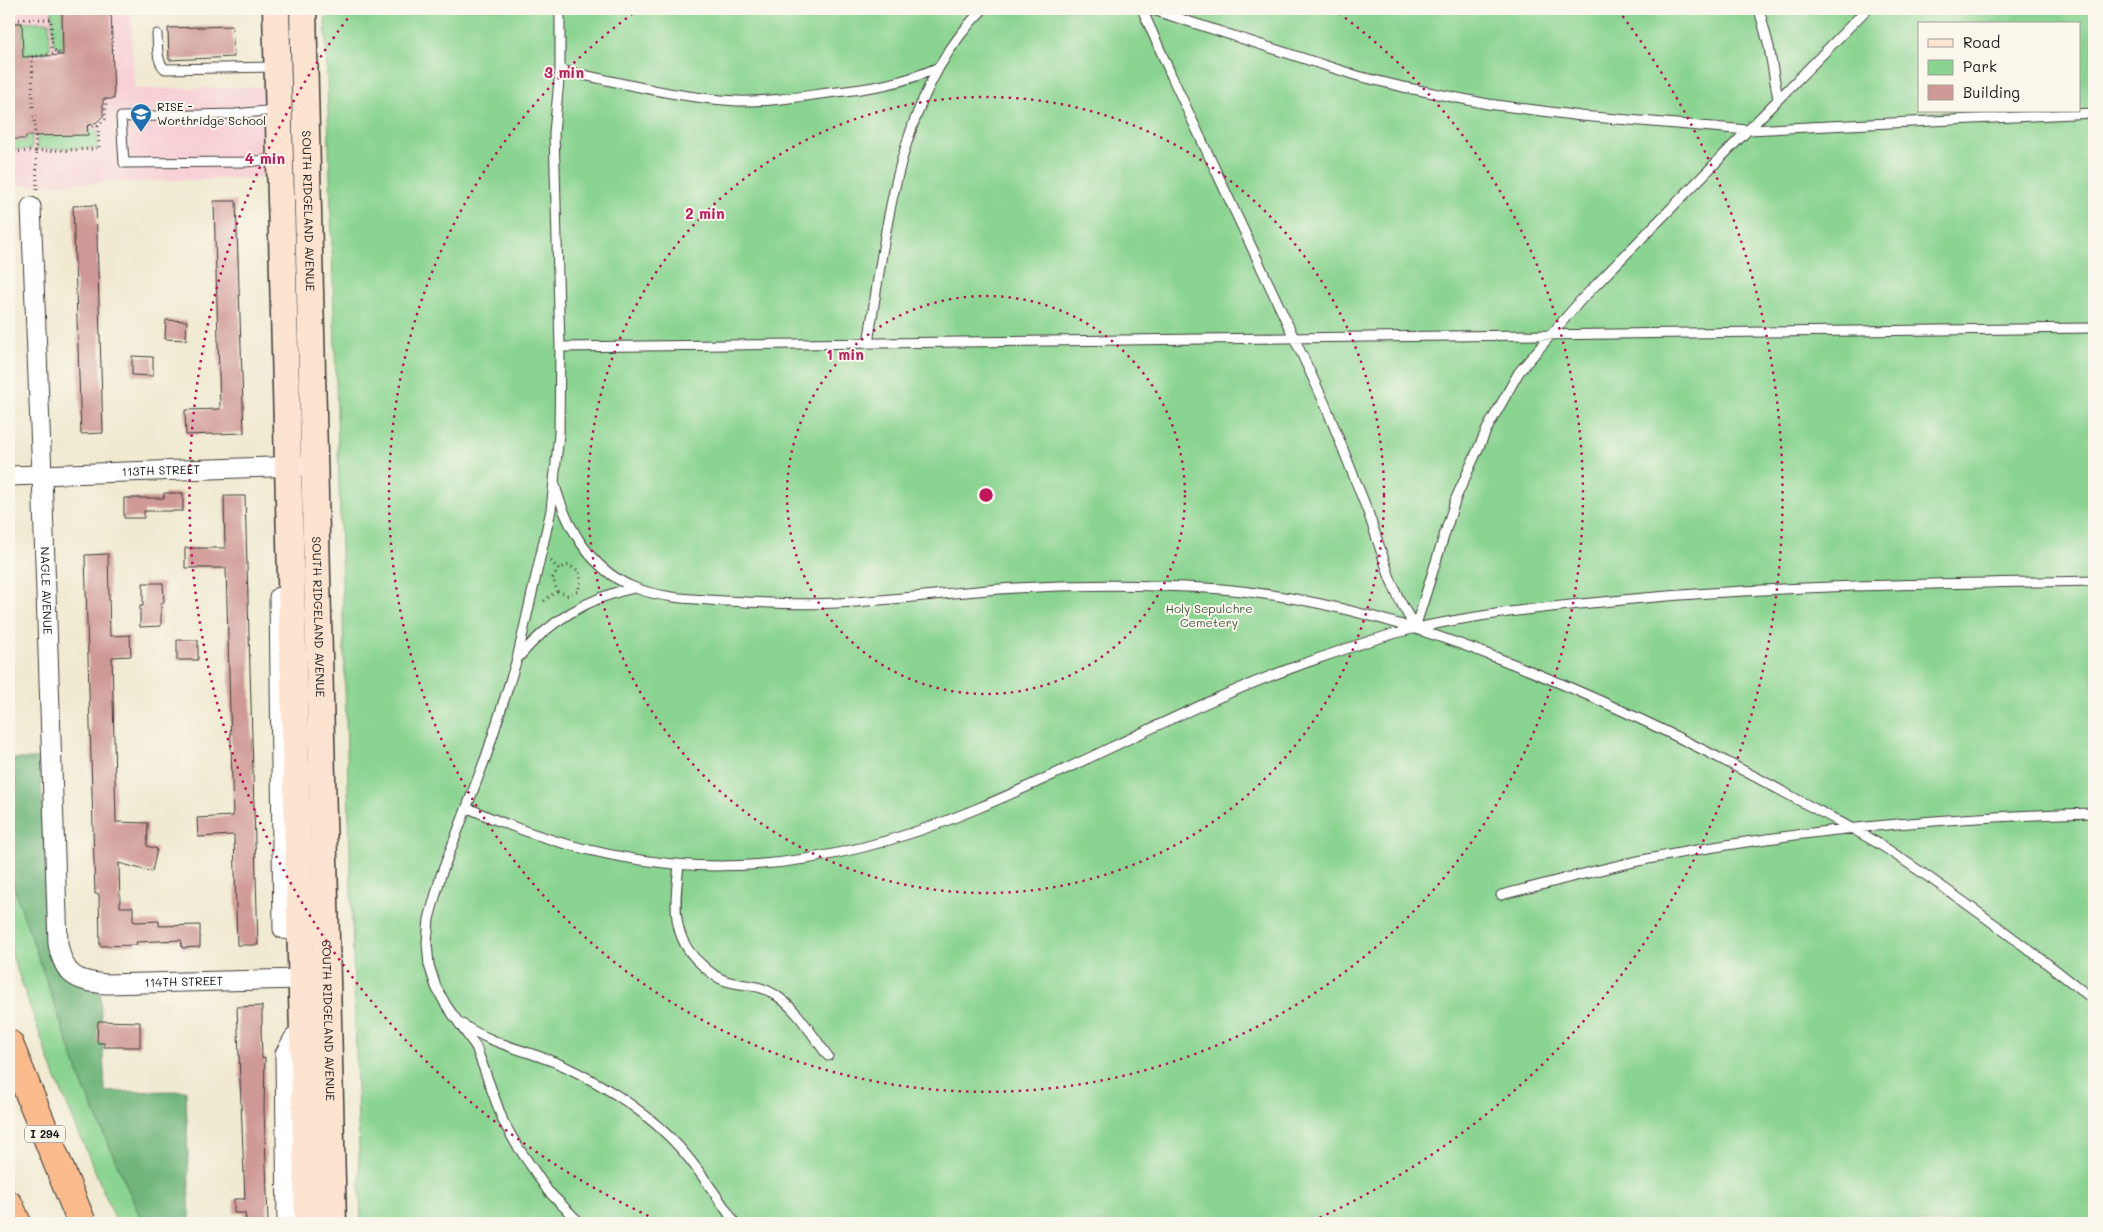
<svg xmlns="http://www.w3.org/2000/svg" width="2103" height="1232" font-family="Mali,sans-serif">
  <rect width="100%" height="100%" fill="#fbf7ec"/>
  <filter id="ink" filterUnits="userSpaceOnUse"><feTurbulence type="fractalNoise" baseFrequency=".02" numOctaves="2"/><feDisplacementMap in="SourceGraphic" scale="10" xChannelSelector="R" yChannelSelector="G"/><feConvolveMatrix kernelMatrix="1 2 1 2 8 2 1 2 1" color-interpolation-filters="sRGB"/></filter>
  <filter id="wash" filterUnits="userSpaceOnUse"><feTurbulence type="fractalNoise" baseFrequency=".0096" numOctaves="4" result="noise"/><feDisplacementMap in="SourceGraphic" scale="20" xChannelSelector="R" yChannelSelector="G"/><feGaussianBlur stdDeviation="1.12" result="paint"/><feColorMatrix in="noise" values="0 0 0 0 0 0 0 0 0 0 0 0 0 0 0 0 0 1.4 0 .05"/><feComposite in="paint" operator="in"/></filter>
  <g filter="url(#wash)">
    <rect width="100%" height="100%" fill="#f0ead1"/>
    <path fill="#f7cfd5" d="M 9,9 L 131,9 L 134,89 L 273,87 L 274,177 L 9,186 Z"/>
    <path fill="#8ad491" stroke="#537856" fill-rule="evenodd" d="M 52,9 L 62,9 L 63,51 L 53,43 Z
      M 325,9 L 2094,9 L 2094,1223 L 361,1223 ZM 1919,24 L 2079,24 L 2079,111 L 1919,111 Z
      M 9,22 L 49,22 L 50,49 L 46,53 L 29,54 L 31,107 L 25,107 L 22,23 Z
      M 25,121 L 32,121 L 32,149 L 9,150 L 9,141 L 26,141 Z
      M 97,130 L 97,148 L 37,149 L 37,134 Z
      M 9,873 L 83,1086 L 143,1223 L 117,1223 L 54,1074 L 9,947 Z"/>
    <path fill="#6fb67b" stroke="#46694c" d="M 9,759 L 40,759 L 49,936 L 100,993 L 105,1092 L 186,1091 L 190,1223 L 143,1223 L 83,1086 L 9,873 Z"/>
    <g id="blocks">
      <path fill="#cf9995" d="M 62,9 L 111,9 L 114,99 L 103,99 L 103,116 L 97,122 L 87,126 L 88,135 L 26,136 L 26,139 L 9,139 L 9,23 L 22,23 L 23,57 L 63,55 Z
        M 232,26 L 234,57 L 169,60 L 168,28 Z
        M 214,201 L 236,201 L 244,433 L 186,435 L 185,410 L 220,409 Z
        M 96,205 L 103,433 L 81,434 L 73,206 Z
        M 166,320 L 187,321 L 186,340 L 165,339 Z
        M 132,356 L 153,357 L 153,376 L 132,375 Z
        M 164,493 L 183,493 L 183,511 L 144,511 L 144,518 L 124,518 L 124,498 L 164,498 Z
        M 224,496 L 245,496 L 258,945 L 237,945 L 234,835 L 198,837 L 197,818 L 233,816 L 226,568 L 185,568 L 185,548 L 225,548 Z
        M 108,554 L 110,636 L 130,635 L 131,656 L 112,657 L 116,822 L 148,823 L 147,846 L 157,849 L 152,872 L 119,863 L 120,907 L 133,907 L 133,921 L 136,922 L 159,921 L 159,926 L 200,925 L 200,947 L 182,948 L 181,940 L 136,942 L 137,945 L 100,946 L 99,894 L 95,894 L 85,555 Z
        M 143,583 L 163,583 L 164,603 L 161,603 L 161,626 L 140,627 L 140,606 L 143,606 Z
        M 177,640 L 198,640 L 198,660 L 177,660 Z
        M 262,1006 L 262,1025 L 261,1025 L 262,1058 L 265,1057 L 264,1109 L 268,1222 L 246,1222 L 245,1213 L 234,1213 L 234,1199 L 245,1199 L 237,1007 Z
        M 98,1021 L 140,1022 L 140,1047 L 104,1047 L 104,1043 L 97,1043 Z"/>
    </g>
  </g>
  <g filter="url(#ink)">
    <use href="#blocks" fill-opacity="0" stroke="#3c3b37" stroke-width="1"/>
    <g fill="none" stroke-linecap="round" stroke-linejoin="round">
      <g stroke="#3c3b37" stroke-width="11">
        <path id="lane" d="M 560,9 L 560,70 L 554,133 L 560,347 L 559,434 L 551,510 L 517,659 L 487,754 L 441,875 L 429,919 L 427,943 L 429,965 L 436,987 L 446,1005 L 476,1047 L 503,1121 L 516,1144 L 548,1191 L 580,1223
          M 1142,9 L 1172,77 L 1325,404 L 1368,512 L 1390,578 L 1399,599 L 1415,628 L 1456,498 L 1487,429 L 1519,372 L 1580,301 L 1867,9
          M 1150,9 L 1358,76 L 1403,87 L 1488,104 L 1581,116 L 1748,130 L 2094,113
          M 1759,9 L 1769,47 L 1778,99
          M 157,34 C 158,46 156,61 165,69 L 274,67
          M 560,70 C 618,82 677,98 737,101 C 767,102 798,97 828,93 C 867,89 902,84 939,67
          M 275,110 L 235,114 L 121,117 L 124,163 L 245,162 L 277,159
          M 868,343 C 887,228 897,95 983,9
          M 560,347 L 2094,328
          M 554,481 C 565,525 590,569 633,587 C 662,599 696,599 726,601 C 763,603 800,605 837,603 C 892,600 946,593 1000,589 C 1073,584 1148,584 1222,589 C 1316,597 1407,623 1495,657 C 1597,696 1694,743 1789,795 C 1822,813 1856,829 1887,849 C 1958,896 2027,947 2094,1000
          M 519,657 C 548,622 589,597 634,588
          M 468,808 C 643,887 800,883 976,809 C 1085,764 1188,705 1300,665 C 1337,652 1374,638 1412,629 C 1478,614 1546,607 1613,601 C 1773,585 1934,584 2094,581
          M 679,865 C 675,902 670,937 701,964 C 708,971 717,978 726,981 C 742,986 759,984 774,994 C 797,1008 812,1035 828,1056
          M 1501,895 C 1550,883 1598,869 1648,859 C 1794,830 1945,817 2094,813
          M 462,1024 C 493,1045 530,1051 564,1066 C 606,1086 650,1114 681,1149 C 701,1172 718,1198 735,1223"/>
      </g>
      <g stroke="#3c3b37" stroke-width="21">
        <g id="street">
          <path id="s1" d="M 31,207 L 42,475 L 58,944 C 64,976 76,981 106,984 L 301,979"/>
          <path id="s2" d="M 9,476 L 301,466"/>
          <path d="M 279,597 L 283,929 L 300,931"/>
          <path d="M 287,1223 L 285,1054 L 294,1038 L 302,1033"/>
        </g>
      </g>
      <g stroke="#3c3b37" stroke-width="29">
        <g id="secondary">
          <path d="M 276,9 L 308,1223"/>
          <path id="s3" d="M 303,9 L 333,1223"/>
        </g>
      </g>
      <g stroke="#3c3b37" stroke-width="30">
        <path id="highway" d="M 9,1044 L 82,1223
          M 9,1205 L 17,1223"/>
      </g>
      <path stroke="#3c3b37" stroke-width="3" stroke-dasharray="1 4" stroke-linecap="butt" d="M 9,20 L 51,19 L 52,49 L 63,55
        M 33,107 L 32,57 L 58,53
        M 34,116 L 36,151 L 99,149 L 98,125
        M 87,127 L 99,125 L 105,119 L 106,99
        M 9,152 L 36,151 L 37,192
        M 551,561 L 558,569 L 553,578 L 557,591 L 567,595 L 578,591 L 581,580 L 579,571 L 569,565 L 558,569
        M 544,601 L 557,591"/>
      <use href="#lane" stroke="#fff" stroke-width="9"/>
      <use href="#street" stroke="#fff" stroke-width="19"/>
      <use href="#secondary" stroke="#fde4d1" stroke-width="26"/>
      <use href="#highway" stroke="#fbbb8d" stroke-width="28"/>
    </g>
  </g>
  <g fill="none" stroke="#c2185b" stroke-width="2.5" stroke-dasharray="2.5 5">
    <circle cx="986" cy="495" r="199"/>
    <circle cx="986" cy="495" r="398"/>
    <path d="M1333 9A597 597 0 1 1 639 9"/>
    <path d="M662 1222A796 796 0 0 1 354 10M1618 10A796 796 0 0 1 1310 1222"/>
  </g>
  <defs>
    <g id="school-pin" transform="scale(1.125)"><path d="M0 17L-7.5 6A9.5 9.5 0 1 1 7.5 6Z" fill="#1f6fb2" stroke="#fbf7ec"/><path d="M0-5L7-2L0 1L-7-2ZM-4 1L0 2.5L4 1V4Q0 6-4 4Z" fill="#fff"/></g>
  </defs>
  <g fill-rule="evenodd">
    <use href="#school-pin" x="141" y="114"/>
  </g>
  <g text-anchor="middle" stroke-width="4" stroke-linejoin="round" paint-order="stroke">
    <rect fill="#fbf7ec" stroke="#5f5e5a" stroke-width="1" x="25" y="1125.5" width="40" height="17" rx="4"/>
    <g font-size="11" font-weight="bold" fill="#1c1c1c">
      <text x="45" y="1138">I 294</text>
    </g>
    <g font-size="12" fill="#1c1c1c" stroke="#fbf7ec" text-anchor="start">
      <text x="157" y="111">RISE -<tspan x="157" dy="14">Worthridge School</tspan></text>
    </g>
    <g font-size="12" fill="#1c1c1c" stroke="#fbf7ec">
      <text dy="4" stroke="none"><textPath href="#s3" startOffset="202">SOUTH RIDGELAND AVENUE</textPath></text>
      <text dy="4" stroke="none"><textPath href="#s2" startOffset="152">113TH STREET</textPath></text>
      <text dy="4" stroke="none"><textPath href="#s1" startOffset="384">NAGLE AVENUE</textPath></text>
      <text dy="4" stroke="none"><textPath href="#s3" startOffset="608">SOUTH RIDGELAND AVENUE</textPath></text>
      <text dy="4" stroke="none"><textPath href="#s1" startOffset="885">114TH STREET</textPath></text>
      <text dy="4" stroke="none"><textPath href="#s3" startOffset="1012">SOUTH RIDGELAND AVENUE</textPath></text>
    </g>
    <g font-size="12" fill="#425c45" stroke="#fbf7ec">
      <text x="1209" y="613">Holy Sepulchre<tspan x="1209" dy="14">Cemetery</tspan></text>
    </g>
  </g>
  <circle cx="986" cy="495" r="8" fill="#c2185b" stroke="#fbf7ec" stroke-width="2.5"/>
  <g font-size="15" text-anchor="middle" font-weight="bold" fill="#c2185b" stroke="#fbf7ec" stroke-width="4" stroke-linejoin="round" paint-order="stroke">
    <text x="564" y="78">3 min</text>
    <text x="265" y="164">4 min</text>
    <text x="705" y="219">2 min</text>
    <text x="845" y="360">1 min</text>
  </g>
  <rect width="2103" height="1232" fill="none" stroke="#fbf7ec" stroke-width="30"/>
  <rect x="1918" y="22" width="162" height="90" fill="#fbf7ec" stroke="#a29f99"/>
  <rect x="1928" y="39" width="25" height="8" fill="#fde4d1" stroke="#a29f99"/>
  <text x="1963" y="48" font-size="15" fill="#1c1c1c">Road</text>
  <rect x="1928" y="60" width="25" height="15" fill="#8ad491" stroke="#a29f99"/>
  <text x="1963" y="72" font-size="15" fill="#1c1c1c">Park</text>
  <rect x="1928" y="85" width="25" height="15" fill="#cf9995" stroke="#a29f99"/>
  <text x="1963" y="98" font-size="15" fill="#1c1c1c">Building</text>
</svg>
